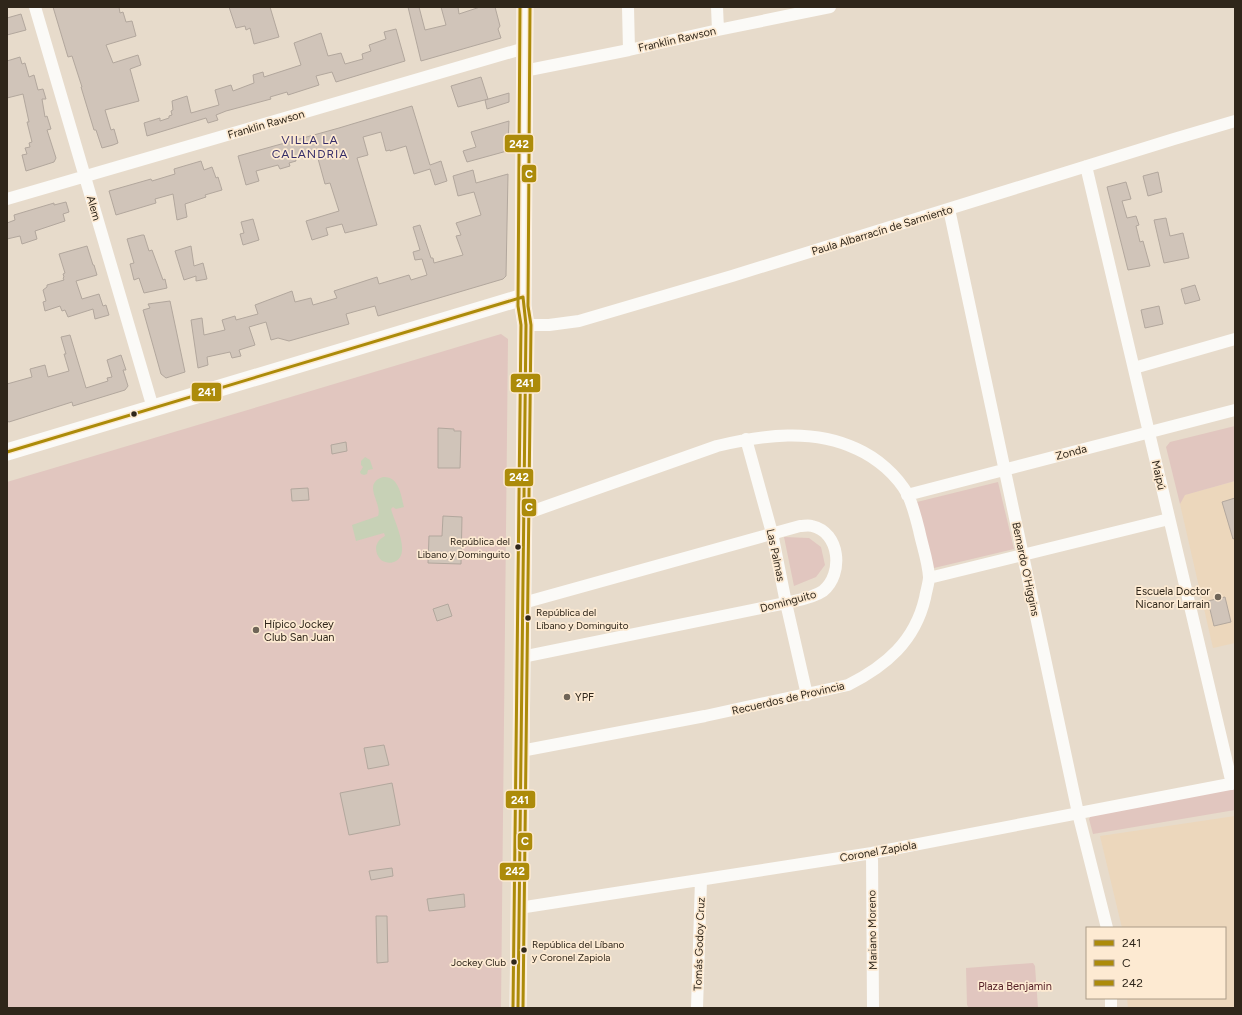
<svg xmlns="http://www.w3.org/2000/svg" width="1242" height="1015" font-family="Figtree,sans-serif">
  <rect width="100%" height="100%" fill="#e7dbcb"/>
  <path fill="#ecd7bc" d="M 1235,481 L 1235,643 L 1213,648 L 1180,504 L 1184,495 Z
    M 1235,816 L 1235,1008 L 1128,1008 L 1127,998 L 1225,998 L 1225,928 L 1122,928 L 1100,836 Z"/>
  <path fill="#e1c6bf" d="M 501,334 L 508,339 L 501,1008 L 7,1008 L 7,482 Z
    M 1235,426 L 1235,481 L 1185,495 L 1180,504 L 1166,447 L 1170,442 Z
    M 998,482 L 1014,549 L 934,568 L 917,502 Z
    M 784,537 L 809,538 L 821,547 L 825,565 L 816,577 L 794,586 Z
    M 1235,788 L 1235,810 L 1093,834 L 1089,819 L 1092,814 Z
    M 1033,963 L 1035,966 L 1038,1008 L 969,1008 L 967,1005 L 966,968 Z"/>
  <path fill="#c7d1b6" d="M 365,457 L 370,460 L 373,469 L 368,470 L 367,474 L 364,475 L 361,474 L 360,472 L 363,467 L 361,465 L 361,461 Z
    M 383,477 C 399,476 401,495 404,507 L 396,509 L 393,507 L 391,509 C 394,521 411,553 396,561 C 391,564 386,563 381,560 C 373,551 375,541 385,536 L 384,533 L 356,541 L 352,525 L 378,516 C 383,504 361,484 383,477 Z"/>
  <path fill="#d0c4b9" stroke="#b2a79d" d="M 53,7 L 119,7 L 120,13 L 123,12 L 126,22 L 132,21 L 136,36 L 106,45 L 113,63 L 138,55 L 141,65 L 130,69 L 139,101 L 105,110 L 111,130 L 114,129 L 118,143 L 113,145 L 102,148 L 96,130 L 94,130 L 81,87 L 82,87 L 72,56 L 68,57 Z
    M 229,7 L 270,7 L 279,37 L 254,44 L 250,28 L 246,30 L 245,26 L 236,28 Z
    M 408,7 L 419,7 L 425,30 L 446,25 L 441,7 L 458,7 L 459,14 L 480,7 L 495,7 L 500,26 L 498,29 L 501,38 L 421,61 Z
    M 21,14 L 26,30 L 7,35 L 7,18 Z
    M 396,29 L 405,61 L 336,82 L 332,72 L 316,76 L 319,85 L 288,95 L 287,92 L 270,97 L 271,99 L 226,111 L 216,115 L 218,120 L 208,123 L 206,118 L 147,136 L 144,123 L 160,118 L 160,121 L 169,118 L 169,116 L 172,115 L 171,111 L 173,110 L 172,101 L 187,96 L 191,113 L 219,105 L 215,90 L 231,85 L 233,91 L 254,83 L 253,75 L 263,72 L 264,77 L 301,65 L 294,43 L 321,33 L 328,56 L 341,53 L 345,64 L 363,59 L 362,54 L 371,51 L 369,45 L 386,39 L 384,32 Z
    M 20,57 L 22,64 L 25,63 L 29,77 L 34,75 L 38,90 L 43,89 L 46,99 L 42,99 L 45,117 L 47,116 L 51,129 L 47,130 L 56,158 L 54,162 L 26,171 L 22,155 L 27,154 L 25,148 L 30,147 L 29,143 L 32,142 L 27,122 L 29,122 L 23,94 L 7,98 L 7,61 Z
    M 481,77 L 488,99 L 458,107 L 451,86 Z
    M 509,93 L 509,102 L 487,109 L 485,100 Z
    M 412,106 L 430,165 L 441,161 L 447,181 L 435,185 L 430,169 L 414,174 L 406,146 L 390,151 L 390,150 L 386,151 L 381,132 L 363,137 L 368,155 L 357,158 L 377,225 L 345,233 L 342,224 L 326,228 L 328,235 L 312,240 L 306,221 L 339,211 L 330,183 L 325,184 L 317,155 L 314,156 L 313,152 L 295,157 L 296,161 L 289,163 L 290,166 L 280,169 L 278,165 L 256,171 L 259,181 L 246,185 L 238,156 L 339,128 Z
    M 509,121 L 508,143 L 505,144 L 507,151 L 467,162 L 463,151 L 476,147 L 471,132 Z
    M 201,161 L 204,170 L 212,167 L 216,178 L 218,177 L 222,190 L 205,195 L 206,197 L 185,204 L 187,217 L 177,220 L 173,194 L 155,199 L 156,203 L 116,215 L 109,191 L 151,179 L 152,181 L 175,174 L 174,169 Z
    M 473,170 L 476,183 L 508,174 L 506,276 L 503,279 L 378,316 L 375,306 L 346,314 L 349,324 L 289,341 L 278,338 L 271,340 L 266,322 L 249,327 L 255,345 L 239,350 L 241,356 L 232,358 L 230,352 L 207,357 L 208,365 L 198,368 L 191,320 L 202,318 L 204,335 L 225,330 L 222,320 L 235,316 L 236,320 L 258,314 L 255,305 L 292,291 L 295,302 L 311,298 L 313,305 L 337,298 L 334,291 L 377,277 L 379,284 L 409,275 L 411,280 L 427,275 L 422,259 L 415,260 L 413,252 L 420,250 L 413,227 L 420,225 L 431,258 L 433,258 L 434,263 L 463,255 L 456,236 L 461,235 L 456,223 L 481,215 L 474,192 L 458,196 L 453,176 Z
    M 1158,172 L 1162,192 L 1148,196 L 1143,176 Z
    M 1126,182 L 1131,199 L 1122,201 L 1127,218 L 1136,216 L 1139,225 L 1136,226 L 1140,242 L 1143,241 L 1150,266 L 1128,270 L 1107,187 Z
    M 66,202 L 69,212 L 63,214 L 65,221 L 35,231 L 37,239 L 22,244 L 20,236 L 7,239 L 7,223 L 15,220 L 14,215 L 54,203 L 54,205 Z
    M 1166,218 L 1170,236 L 1183,233 L 1189,258 L 1164,263 L 1154,220 Z
    M 253,219 L 259,240 L 243,245 L 240,234 L 244,233 L 241,222 Z
    M 142,235 L 144,235 L 149,251 L 152,250 L 163,280 L 165,279 L 167,288 L 144,293 L 139,278 L 134,280 L 130,264 L 134,263 L 127,239 Z
    M 87,246 L 93,265 L 94,265 L 97,275 L 76,281 L 82,299 L 99,294 L 103,306 L 106,305 L 109,315 L 95,319 L 93,309 L 68,317 L 65,310 L 62,311 L 60,306 L 45,311 L 43,302 L 46,301 L 43,290 L 47,287 L 47,285 L 64,280 L 63,278 L 64,277 L 63,274 L 65,273 L 59,254 Z
    M 191,246 L 194,266 L 203,263 L 207,279 L 196,281 L 196,276 L 184,280 L 175,251 Z
    M 1195,285 L 1200,300 L 1185,304 L 1181,289 Z
    M 170,301 L 185,372 L 166,378 L 161,374 L 143,310 L 150,308 L 148,304 Z
    M 1159,306 L 1163,324 L 1145,328 L 1141,310 Z
    M 70,335 L 86,388 L 108,381 L 107,378 L 112,377 L 107,360 L 121,355 L 126,370 L 123,370 L 128,386 L 125,390 L 73,406 L 72,402 L 9,422 L 7,421 L 7,384 L 32,377 L 30,369 L 45,365 L 48,377 L 69,371 L 64,354 L 66,354 L 61,337 Z
    M 438,428 L 454,429 L 454,431 L 461,431 L 460,468 L 438,468 Z
    M 346,442 L 347,451 L 332,454 L 331,445 Z
    M 308,488 L 309,500 L 292,501 L 291,489 Z
    M 1235,498 L 1235,538 L 1233,539 L 1222,502 Z
    M 443,516 L 462,517 L 461,564 L 428,563 L 429,536 L 442,536 Z
    M 1225,597 L 1231,622 L 1214,626 L 1208,601 Z
    M 448,604 L 452,616 L 437,621 L 433,609 Z
    M 384,745 L 389,765 L 368,769 L 364,748 Z
    M 392,783 L 400,825 L 349,835 L 340,793 Z
    M 392,868 L 393,876 L 371,880 L 369,871 Z
    M 464,894 L 465,907 L 429,911 L 427,899 Z
    M 376,916 L 387,916 L 388,962 L 377,963 Z"/>
  <g fill="none" stroke-linecap="round" stroke-linejoin="round">
    <path stroke="#fbfaf7" stroke-width="12" d="M 35,7 L 153,408
      M 628,7 L 629,50
      M 717,7 L 718,30
      M 524,71 L 629,50 L 718,30 L 830,7
      M 1086,166 L 1232,784
      M 7,199 L 525,48
      M 949,209 L 1078,813 L 1107,928
      M 526,325 L 549,325 L 579,321 L 732,276 L 1174,139 L 1235,121
      M 1134,368 L 1235,339
      M 746,439 L 772,533 L 786,603 L 807,695
      M 907,495 L 1235,410
      M 929,578 L 1169,519
      M 522,657 L 786,603 C 798,600 813,598 823,591 C 844,574 840,532 812,526 C 808,525 804,526 800,526 L 523,603
      M 521,751 L 705,716 L 848,685 C 886,666 915,641 925,598 C 926,591 929,583 929,577 C 928,561 922,545 919,530 C 916,518 913,506 908,495 C 897,475 877,458 857,449 C 813,428 763,435 717,446 L 525,514
      M 872,853 L 873,1008
      M 519,908 L 872,853 L 1235,783
      M 697,1008 L 701,880
      M 1111,1008 L 1111,998"/>
    <path stroke="#fbfaf7" stroke-width="17" d="M 7,452 L 523,297
      M 518,1008 L 526,325 L 523,306 L 525,7"/>
    <g stroke="#fdead2" stroke-width="6">
      <path id="bus-1" d="M 7,452 L 523,297 L 526,325 L 518,1008"/>
    </g>
    <g stroke="#fdead2" stroke-width="6">
      <path id="bus-2" d="M 523,1008 L 531,325 L 528,306 L 530,7"/>
    </g>
    <g stroke="#fdead2" stroke-width="6">
      <path id="bus-3" d="M 513,1008 L 521,325 L 518,306 L 520,7"/>
    </g>
    <use href="#bus-1" stroke="#ac8b0a" stroke-width="3"/>
    <use href="#bus-2" stroke="#ac8b0a" stroke-width="3"/>
    <use href="#bus-3" stroke="#ac8b0a" stroke-width="3"/>
  </g>
  <g fill="#2f261a" stroke="#fdead2" stroke-width="1.5">
    <circle cx="134" cy="414" r="3.5"/>
    <circle cx="518" cy="547" r="3.5"/>
    <circle cx="528" cy="618" r="3.5"/>
    <circle cx="524" cy="950" r="3.5"/>
    <circle cx="514" cy="962" r="3.5"/>
  </g>
  <g fill="#6f6558" stroke="#fdead2" stroke-width="1.5">
    <circle cx="1218" cy="597" r="4"/>
    <circle cx="256" cy="630" r="4"/>
    <circle cx="567" cy="697" r="4"/>
  </g>
  <g text-anchor="middle" stroke-width="3.5" stroke-linejoin="round" paint-order="stroke">
    <g font-size="10" fill="#2f261a" stroke="#fdead2" text-anchor="end">
      <text x="510" y="545">República del<tspan x="510" dy="13">Libano y Dominguito</tspan></text>
      <text x="536" y="616" text-anchor="start">República del<tspan x="536" dy="13">Líbano y Dominguito</tspan></text>
      <text x="532" y="948" text-anchor="start">República del Líbano<tspan x="532" dy="13">y Coronel Zapiola</tspan></text>
      <text x="506" y="966">Jockey Club</text>
    </g>
    <g font-size="11" fill="#2f261a" stroke="#fdead2">
      <text transform="translate(677 39) rotate(-13)" y="4">Franklin Rawson</text>
      <text transform="translate(266 124) rotate(-16)" y="4">Franklin Rawson</text>
      <text transform="translate(94 208) rotate(74)" y="4">Alem</text>
      <text transform="translate(882 230) rotate(-17)" y="4">Paula Albarracín de Sarmiento</text>
      <text transform="translate(1071 452) rotate(-15)" y="4">Zonda</text>
      <text transform="translate(1159 475) rotate(77)" y="4">Maipú</text>
      <text transform="translate(776 555) rotate(78)" y="4">Las Palmas</text>
      <text transform="translate(1026 569) rotate(78)" y="4">Bernardo O'Higgins</text>
      <text transform="translate(788 601) rotate(-15)" y="4">Dominguito</text>
      <text transform="translate(788 698) rotate(-13)" y="4">Recuerdos de Provincia</text>
      <text transform="translate(878 851) rotate(-10)" y="4">Coronel Zapiola</text>
      <text transform="translate(872 930) rotate(-91)" y="4">Mariano Moreno</text>
      <text transform="translate(699 944) rotate(-88)" y="4">Tomás Godoy Cruz</text>
    </g>
    <g font-size="11" fill="#2f261a" stroke="#fdead2" text-anchor="start">
      <text x="1210" y="595" text-anchor="end">Escuela Doctor<tspan x="1210" dy="13">Nicanor Larrain</tspan></text>
      <text x="264" y="628">Hípico Jockey<tspan x="264" dy="13">Club San Juan</tspan></text>
      <text x="575" y="701">YPF</text>
    </g>
    <g font-size="11" fill="#572128" stroke="#fdead2">
      <text x="1015" y="990">Plaza Benjamin</text>
    </g>
    <g font-size="12" letter-spacing="1" fill="#362e69" stroke="#fdead2">
      <text x="310" y="144">VILLA LA<tspan x="310" dy="14">CALANDRIA</tspan></text>
    </g>
  </g>
  <g stroke="#fdead2" stroke-width="1.5">
    <rect x="504" y="134" width="30" height="19" rx="4" fill="#ac8b0a"/>
    <rect x="521" y="164" width="16" height="19" rx="4" fill="#ac8b0a"/>
    <rect x="510" y="373" width="31" height="20" rx="4" fill="#ac8b0a"/>
    <rect x="191" y="382" width="31" height="20" rx="4" fill="#ac8b0a"/>
    <rect x="504" y="468" width="30" height="19" rx="4" fill="#ac8b0a"/>
    <rect x="521" y="498" width="16" height="19" rx="4" fill="#ac8b0a"/>
    <rect x="505" y="790" width="31" height="19" rx="4" fill="#ac8b0a"/>
    <rect x="517" y="832" width="16" height="19" rx="4" fill="#ac8b0a"/>
    <rect x="499" y="862" width="31" height="19" rx="4" fill="#ac8b0a"/>
  </g>
  <g font-size="11" text-anchor="middle" font-weight="bold" fill="#fff">
    <text x="519" y="148">242</text>
    <text x="529" y="178">C</text>
    <text x="525" y="387">241</text>
    <text x="207" y="396">241</text>
    <text x="519" y="481">242</text>
    <text x="529" y="511">C</text>
    <text x="520" y="804">241</text>
    <text x="525" y="845">C</text>
    <text x="515" y="875">242</text>
  </g>
  <rect width="1242" height="1015" fill="none" stroke="#2f261a" stroke-width="16"/>
  <rect x="1086" y="927" width="140" height="72" fill="#fdead2" stroke="#ab9c88"/>
  <rect x="1094" y="940" width="20" height="6" fill="#ac8b0a" stroke="#ab9c88"/>
  <text x="1122" y="947" font-size="12" fill="#2f261a">241</text>
  <rect x="1094" y="960" width="20" height="6" fill="#ac8b0a" stroke="#ab9c88"/>
  <text x="1122" y="967" font-size="12" fill="#2f261a">C</text>
  <rect x="1094" y="980" width="20" height="6" fill="#ac8b0a" stroke="#ab9c88"/>
  <text x="1122" y="987" font-size="12" fill="#2f261a">242</text>
</svg>
